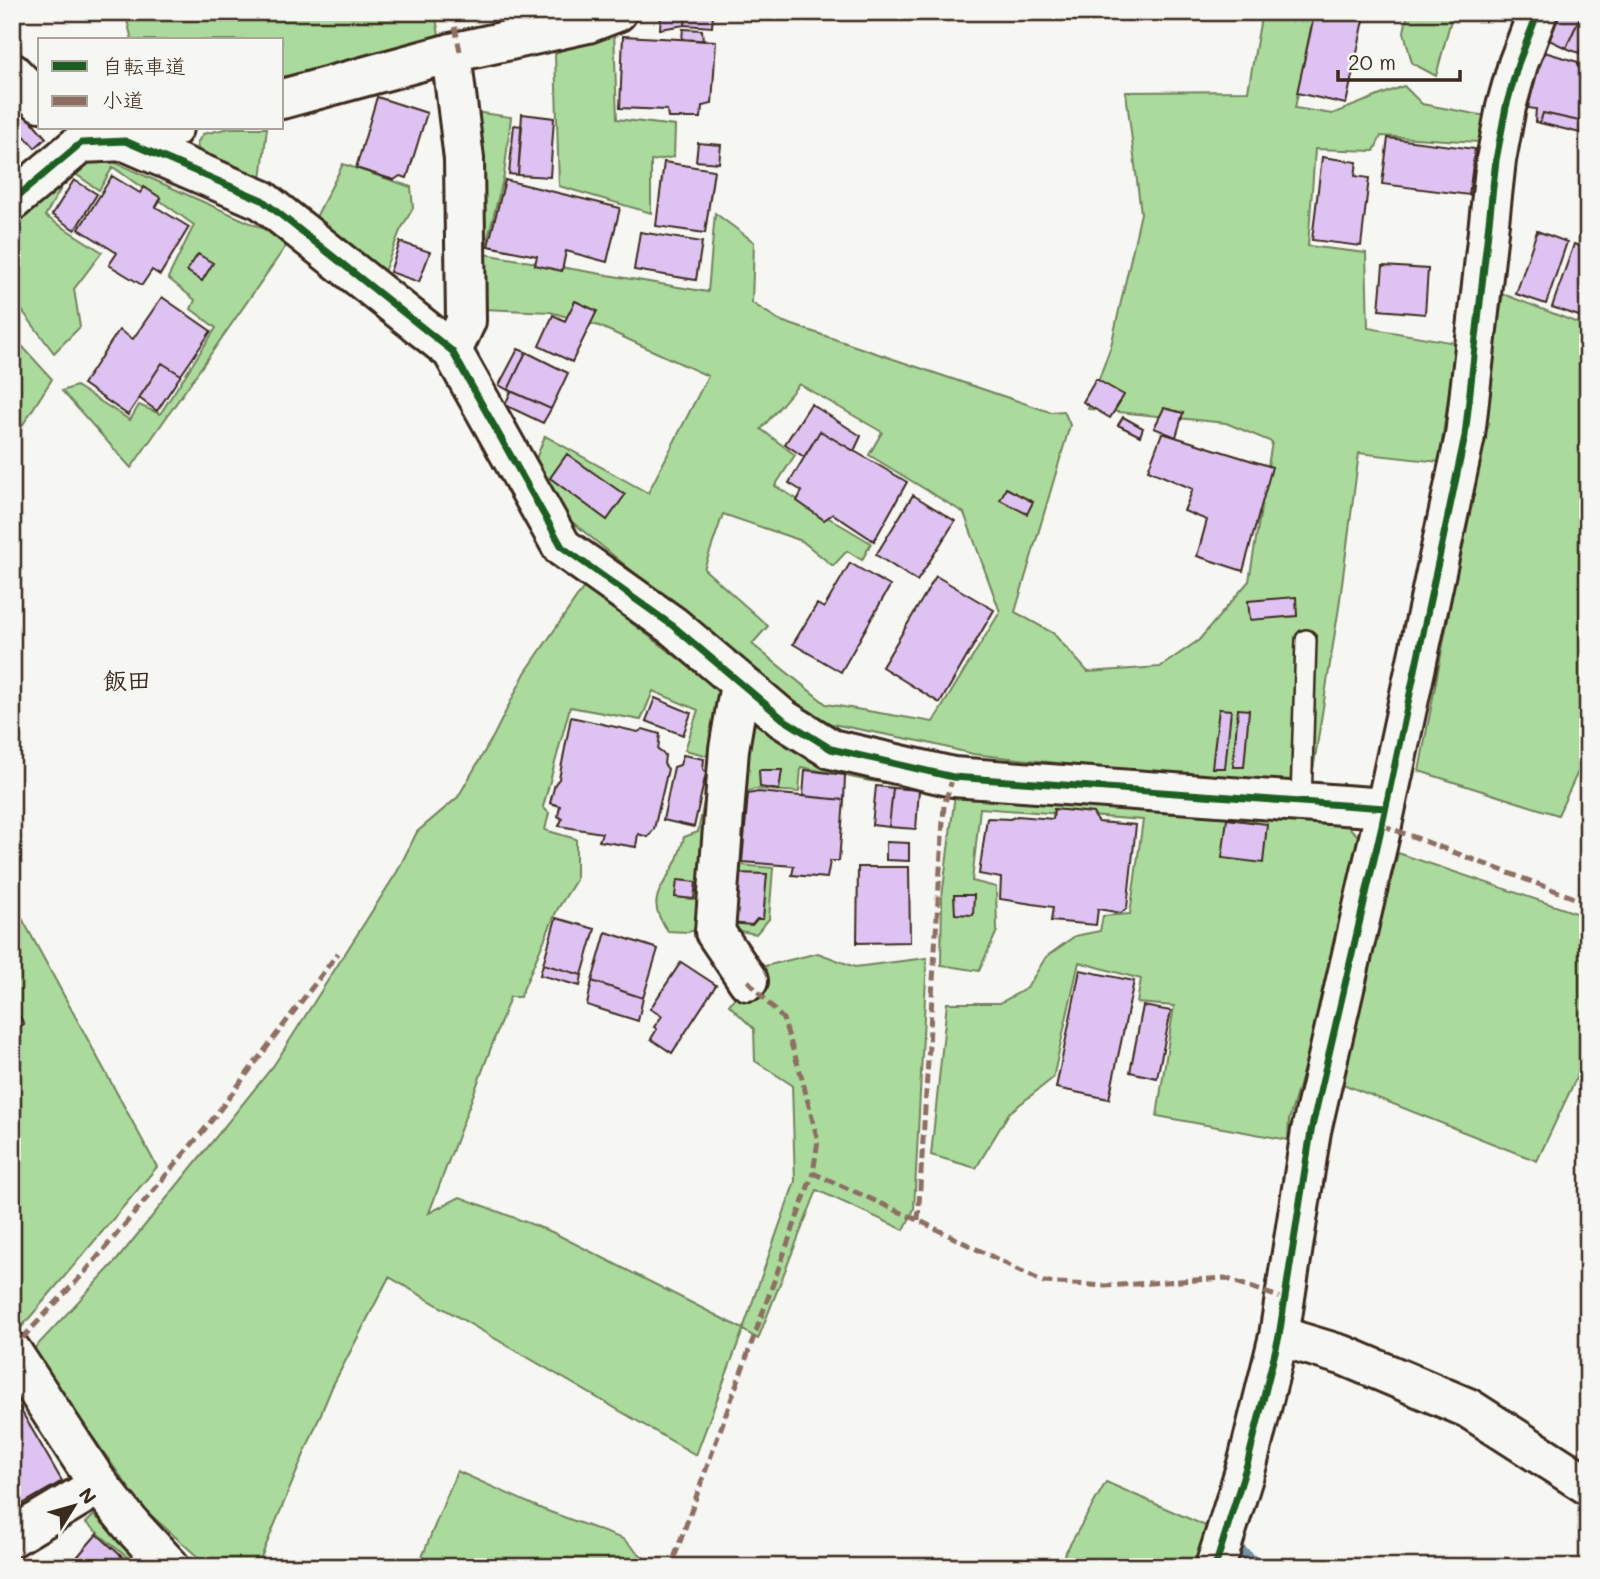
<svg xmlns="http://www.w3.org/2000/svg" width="1600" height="1579" font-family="Mali,'Klee One',sans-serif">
  <rect width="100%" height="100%" fill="#f6f6f2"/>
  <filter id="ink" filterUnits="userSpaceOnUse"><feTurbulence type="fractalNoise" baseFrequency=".0143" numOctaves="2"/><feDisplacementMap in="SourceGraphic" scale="14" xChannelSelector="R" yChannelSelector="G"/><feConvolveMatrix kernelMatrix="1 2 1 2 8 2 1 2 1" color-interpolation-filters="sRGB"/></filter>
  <g filter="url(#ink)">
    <path fill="#aadb9c" stroke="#72825d" stroke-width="2" fill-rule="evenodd" d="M 125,12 L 435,12 L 439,35 L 282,82 L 282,40 L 132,40 Z
      M 1262,12 L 1314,12 L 1295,108 L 1332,114 L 1404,86 L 1422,104 L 1486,116 L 1478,142 L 1381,136 L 1374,151 L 1315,149 L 1308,246 L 1366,253 L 1368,328 L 1456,343 L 1439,462 L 1359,453 L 1339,607 L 1311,783 L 1132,771 L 973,754 L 924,742 L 822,722 L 791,701 L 543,498 L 532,469 L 545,436 L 648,493 L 708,376 L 599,326 L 550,312 L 483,309 L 474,112 L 511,117 L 504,175 L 484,254 L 708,292 L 715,213 L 754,242 L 752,303 L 781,321 L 1050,412 L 1064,411 L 1070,425 L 1015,612 L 1053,633 L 1088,672 L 1160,667 L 1199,640 L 1249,581 L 1272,442 L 1226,423 L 1088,409 L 1111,346 L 1141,213 L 1126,92 L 1248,91 ZM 799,384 L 882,432 L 869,455 L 964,513 L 1000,612 L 933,722 L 826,704 L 752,644 L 768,626 L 704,569 L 723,514 L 802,541 L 833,566 L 847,551 L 862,560 L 871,543 L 775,486 L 795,455 L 761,429 Z
      M 1408,12 L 1453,12 L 1436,76 L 1412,63 L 1404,32 Z
      M 614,29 L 617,119 L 675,126 L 674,157 L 651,161 L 651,213 L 559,186 L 555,53 Z
      M 230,128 L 267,128 L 260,188 L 200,162 L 197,143 L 203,134 Z
      M 103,157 L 275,234 L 286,246 L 131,468 L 62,391 L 76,386 L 130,420 L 139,405 L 160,414 L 216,328 L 191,309 L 195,300 L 168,278 L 194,225 L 113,167 L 99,190 L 71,171 L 45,216 L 102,252 L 74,289 L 80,327 L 54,353 L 12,297 L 12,215 L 57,172 Z
      M 343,164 L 411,187 L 413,208 L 400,231 L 383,274 L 314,221 Z
      M 1503,294 L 1588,327 L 1588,750 L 1558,815 L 1419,771 L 1461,550 Z
      M 12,335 L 52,379 L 15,437 L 12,434 Z
      M 584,587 L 724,693 L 704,928 L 688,932 L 668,931 C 643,898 664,889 677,859 C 680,852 682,844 684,837 L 698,832 L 713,757 L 685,750 L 698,710 L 653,691 L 641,720 L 570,707 L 543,807 L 549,813 L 545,830 L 576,839 L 576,880 L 557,910 L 520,997 L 510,997 L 429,1213 L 460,1197 L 552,1232 L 743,1329 L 795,1181 L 792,1085 L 755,1061 L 754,1029 L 729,1005 L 757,968 L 818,953 L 855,967 L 927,958 L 914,1209 L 904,1230 L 817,1190 L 758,1339 L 743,1330 L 696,1455 L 389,1277 L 332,1387 L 257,1567 L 209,1567 L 143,1508 L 32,1351 L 117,1260 L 274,1065 L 397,872 L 417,832 L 458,797 L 494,735 L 525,673 Z
      M 753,723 L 820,759 L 927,788 L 870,781 L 801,767 L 799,792 L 755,789 L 744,793 L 741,865 L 773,868 L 769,919 L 756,934 L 740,931 L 726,922 L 725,872 Z
      M 955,794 L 1342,821 L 1368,845 L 1289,1120 L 1288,1140 L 1157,1116 L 1174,1006 L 1137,1003 L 1141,979 L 1079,962 L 1053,1078 L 1009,1113 L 976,1168 L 931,1155 L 947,1003 L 1000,1003 L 1027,988 L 1046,957 L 1075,936 L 1100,931 L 1103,916 L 1130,914 L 1143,820 L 980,808 L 972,881 L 996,887 L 997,931 L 979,971 L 941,965 L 942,897 Z
      M 1398,853 L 1588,917 L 1588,1053 L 1537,1161 L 1340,1083 Z
      M 12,900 L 157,1167 L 20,1329 L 12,1316 L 12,1031 L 24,1024 L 12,1004 Z
      M 457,1471 L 542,1509 L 623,1539 L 654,1567 L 418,1567 Z
      M 1106,1482 L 1208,1527 L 1194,1567 L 1057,1567 Z
      M 94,1515 L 147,1567 L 135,1567 L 134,1563 L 86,1523 Z"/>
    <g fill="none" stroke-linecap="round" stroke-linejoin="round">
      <path stroke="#7691a4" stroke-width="12" d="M 1236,1548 L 1260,1567"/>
    </g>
    <path fill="#dec3f2" stroke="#3b2a1e" stroke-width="2" d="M 686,12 L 713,12 L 712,27 L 685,25 Z
      M 686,12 L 685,25 L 660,29 L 661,13 Z
      M 1315,12 L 1330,12 L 1364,20 L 1346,104 L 1297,93 Z
      M 1560,12 L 1569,12 L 1580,17 L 1566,48 L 1547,39 Z
      M 1580,17 L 1588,20 L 1588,33 L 1579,53 L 1566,48 Z
      M 683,29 L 702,30 L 703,41 L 682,39 Z
      M 623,36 L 716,41 L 712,104 L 702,106 L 701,118 L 668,118 L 667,110 L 620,108 Z
      M 1541,51 L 1578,62 L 1578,67 L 1588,70 L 1588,123 L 1543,113 L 1540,123 L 1535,122 L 1536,109 L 1528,108 Z
      M 377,97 L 427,113 L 407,178 L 400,176 L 394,180 L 356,168 Z
      M 23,111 L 46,138 L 35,148 L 12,122 L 12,120 Z
      M 1543,113 L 1588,123 L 1588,135 L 1540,123 Z
      M 522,114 L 554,118 L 550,177 L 518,175 Z
      M 514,125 L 522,126 L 518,175 L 509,174 Z
      M 1388,138 L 1475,149 L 1469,195 L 1382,184 Z
      M 698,143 L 721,145 L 719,163 L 696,161 Z
      M 1322,157 L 1357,162 L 1355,176 L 1369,178 L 1361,246 L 1312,240 Z
      M 664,162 L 714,170 L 705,233 L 656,226 Z
      M 112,176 L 140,193 L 144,187 L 161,198 L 156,207 L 189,227 L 160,275 L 152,270 L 142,285 L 109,265 L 117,253 L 79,229 Z
      M 74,180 L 97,194 L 75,230 L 52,215 Z
      M 505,180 L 620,208 L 607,262 L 566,251 L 562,271 L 535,265 L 537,256 L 488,246 Z
      M 1537,231 L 1567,242 L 1546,304 L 1516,294 Z
      M 640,232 L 702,242 L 696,280 L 634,270 Z
      M 400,242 L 430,252 L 419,282 L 390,272 Z
      M 1574,244 L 1588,249 L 1588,302 L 1582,317 L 1552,307 Z
      M 198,254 L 213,263 L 202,281 L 187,271 Z
      M 1383,266 L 1428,269 L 1425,314 L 1379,310 Z
      M 162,297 L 211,331 L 181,375 L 162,363 L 128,415 L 83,384 L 119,330 L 133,339 Z
      M 575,301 L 597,311 L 572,362 L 539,346 L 553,315 L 565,321 Z
      M 518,349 L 526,352 L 508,390 L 499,385 Z
      M 526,352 L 568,373 L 551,409 L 508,390 Z
      M 162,363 L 181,375 L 157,411 L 139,398 Z
      M 1096,379 L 1124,395 L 1110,418 L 1083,402 Z
      M 511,391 L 551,409 L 543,423 L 505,405 Z
      M 811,404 L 861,436 L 854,451 L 820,431 L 804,457 L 785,444 Z
      M 1164,408 L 1183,413 L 1176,437 L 1154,428 Z
      M 1123,417 L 1143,428 L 1140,436 L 1118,425 Z
      M 820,431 L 907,482 L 874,541 L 833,514 L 824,520 L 797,501 L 802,491 L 789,483 Z
      M 1162,433 L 1272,467 L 1243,571 L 1197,556 L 1207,520 L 1184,511 L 1193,489 L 1148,470 Z
      M 567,454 L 625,495 L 607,520 L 550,478 Z
      M 1006,488 L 1033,502 L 1027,514 L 1000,500 Z
      M 913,495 L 955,521 L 917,581 L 876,555 Z
      M 850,563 L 890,586 L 841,672 L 793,644 L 817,604 L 824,608 Z
      M 936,576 L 994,610 L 940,703 L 882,667 Z
      M 1296,597 L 1297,616 L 1250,620 L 1248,601 Z
      M 655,698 L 691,713 L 683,735 L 646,721 Z
      M 1219,709 L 1231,710 L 1225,768 L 1212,768 Z
      M 1238,709 L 1249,710 L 1244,767 L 1233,767 Z
      M 571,717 L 638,732 L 643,729 L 660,734 L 658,750 L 665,755 L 664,764 L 668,769 L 654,829 L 648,837 L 638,834 L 636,847 L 599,841 L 602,833 L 559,826 L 562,819 L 558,816 L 560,806 L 550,803 L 555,784 L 559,779 Z
      M 683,755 L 704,759 L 703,769 L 706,773 L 694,827 L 663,820 L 674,767 L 680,765 Z
      M 759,770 L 782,770 L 779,790 L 760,787 Z
      M 805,770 L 845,775 L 844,800 L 803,796 Z
      M 876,786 L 893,788 L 889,827 L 872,825 Z
      M 893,788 L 919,790 L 916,829 L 889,827 Z
      M 758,792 L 844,800 L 839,861 L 830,861 L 827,878 L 792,875 L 794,866 L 742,862 L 748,794 Z
      M 1054,809 L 1093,813 L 1098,822 L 1136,825 L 1127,908 L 1121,913 L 1098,909 L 1096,925 L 1051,921 L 1053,907 L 1000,899 L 1001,878 L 979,874 L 987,818 L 1010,819 L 1017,816 L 1053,819 Z
      M 1227,819 L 1267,824 L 1263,863 L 1222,858 Z
      M 886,842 L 909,843 L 909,861 L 886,860 Z
      M 858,867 L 909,867 L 910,942 L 857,943 Z
      M 734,873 L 767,874 L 763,919 L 757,919 L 752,925 L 730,923 Z
      M 677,880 L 696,882 L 694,899 L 675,897 Z
      M 954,895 L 974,895 L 973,915 L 955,914 Z
      M 556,918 L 595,929 L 582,975 L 543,964 Z
      M 606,932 L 658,949 L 643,998 L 592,981 Z
      M 681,962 L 716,985 L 672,1053 L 651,1039 L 657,1029 L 654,1027 L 662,1016 L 650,1009 Z
      M 543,964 L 582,975 L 580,986 L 540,975 Z
      M 1080,970 L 1134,981 L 1109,1099 L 1056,1088 Z
      M 592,981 L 643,998 L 638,1021 L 587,1005 Z
      M 12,1004 L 24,1024 L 12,1031 Z
      M 1143,1006 L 1171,1011 L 1157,1078 L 1130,1072 Z
      M 12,1395 L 62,1481 L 12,1510 Z
      M 97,1534 L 130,1564 L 127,1567 L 83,1567 L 86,1564 L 78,1556 Z"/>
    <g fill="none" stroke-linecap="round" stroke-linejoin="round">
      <g stroke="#3b2a1e" stroke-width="24">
        <path id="service" d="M 1301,801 L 1306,640"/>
      </g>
      <g stroke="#3b2a1e" stroke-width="44">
        <path id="minor" d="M 451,53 L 464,159 L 466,321 L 452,351
          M 12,73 L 40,102
          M 282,99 L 451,53 L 588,23 L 617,12
          M 125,141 L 173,128
          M 12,201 L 81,143 L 125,141 L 262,200 L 452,351 L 562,547 L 673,626 L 783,719 L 831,749 L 953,777 L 1385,808
          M 740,684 L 729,749 L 715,932 L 748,981
          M 1279,1336 L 1345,1356 L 1468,1408 L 1588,1485
          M 12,1352 L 99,1485 L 12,1537
          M 99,1485 L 133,1527 L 170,1567
          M 1215,1567 L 1248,1461 L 1279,1336 L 1311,1131 L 1382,825 L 1465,436 L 1496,160 L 1506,107 L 1518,64 L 1538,12"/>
      </g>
      <use href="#service" stroke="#f6f6f2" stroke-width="19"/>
      <use href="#minor" stroke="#f6f6f2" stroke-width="38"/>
      <path stroke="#8d6e63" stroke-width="5" stroke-dasharray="10 5" stroke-linecap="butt" d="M 452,12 L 460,51
        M 1382,825 L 1588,903
        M 748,981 L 783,1019 L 800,1071 L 818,1141 L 813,1173 L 918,1220 L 1043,1282 L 1105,1286 L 1225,1278 L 1284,1299
        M 918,1220 L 944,805 L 953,777
        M 12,1349 L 85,1272 L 209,1124 L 338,953
        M 682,1567 L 673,1561 L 813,1173"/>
      <g stroke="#f6f6f2" stroke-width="11">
        <path id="cycleway" d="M 12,201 L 81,143 L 125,141 L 262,200 L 452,351 L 562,547 L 673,626 L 783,719 L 831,749 L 953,777 L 1385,808
          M 1215,1567 L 1248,1461 L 1279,1336 L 1311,1131 L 1382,825 L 1465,436 L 1496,160 L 1506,107 L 1518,64 L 1538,12"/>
      </g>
      <use href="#cycleway" stroke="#1b5e20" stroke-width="7"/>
    </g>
  </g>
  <g text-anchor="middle" stroke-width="5" stroke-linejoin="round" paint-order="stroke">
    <g font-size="24" font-weight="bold" fill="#3b2a1e" stroke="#f6f6f2">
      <text x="127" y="689">飯田</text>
    </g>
  </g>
  <rect width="1600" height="1579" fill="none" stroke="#f6f6f2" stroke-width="42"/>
  <rect x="21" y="21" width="1558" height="1537" fill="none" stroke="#3b2a1e" stroke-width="2.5" filter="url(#ink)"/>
  <rect x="38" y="38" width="245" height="91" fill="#f6f6f2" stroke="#aba49d" stroke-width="2"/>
  <rect x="52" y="61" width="35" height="10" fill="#1b5e20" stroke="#aba49d" stroke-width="2"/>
  <text x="102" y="74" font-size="21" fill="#3b2a1e">自転車道</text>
  <rect x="52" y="96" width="35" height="10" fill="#8d6e63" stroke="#aba49d" stroke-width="2"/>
  <text x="102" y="108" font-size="21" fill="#3b2a1e">小道</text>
  <g transform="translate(74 1506) rotate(53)" stroke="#f6f6f2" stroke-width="5" paint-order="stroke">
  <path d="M0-5L12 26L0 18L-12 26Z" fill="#3b2a1e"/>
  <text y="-10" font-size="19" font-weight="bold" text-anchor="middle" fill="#3b2a1e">N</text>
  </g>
  <path d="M1338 70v10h122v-10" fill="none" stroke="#3b2a1e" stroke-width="3.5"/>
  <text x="1348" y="70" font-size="21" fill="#3b2a1e" stroke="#f6f6f2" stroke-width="5" paint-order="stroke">20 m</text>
</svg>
